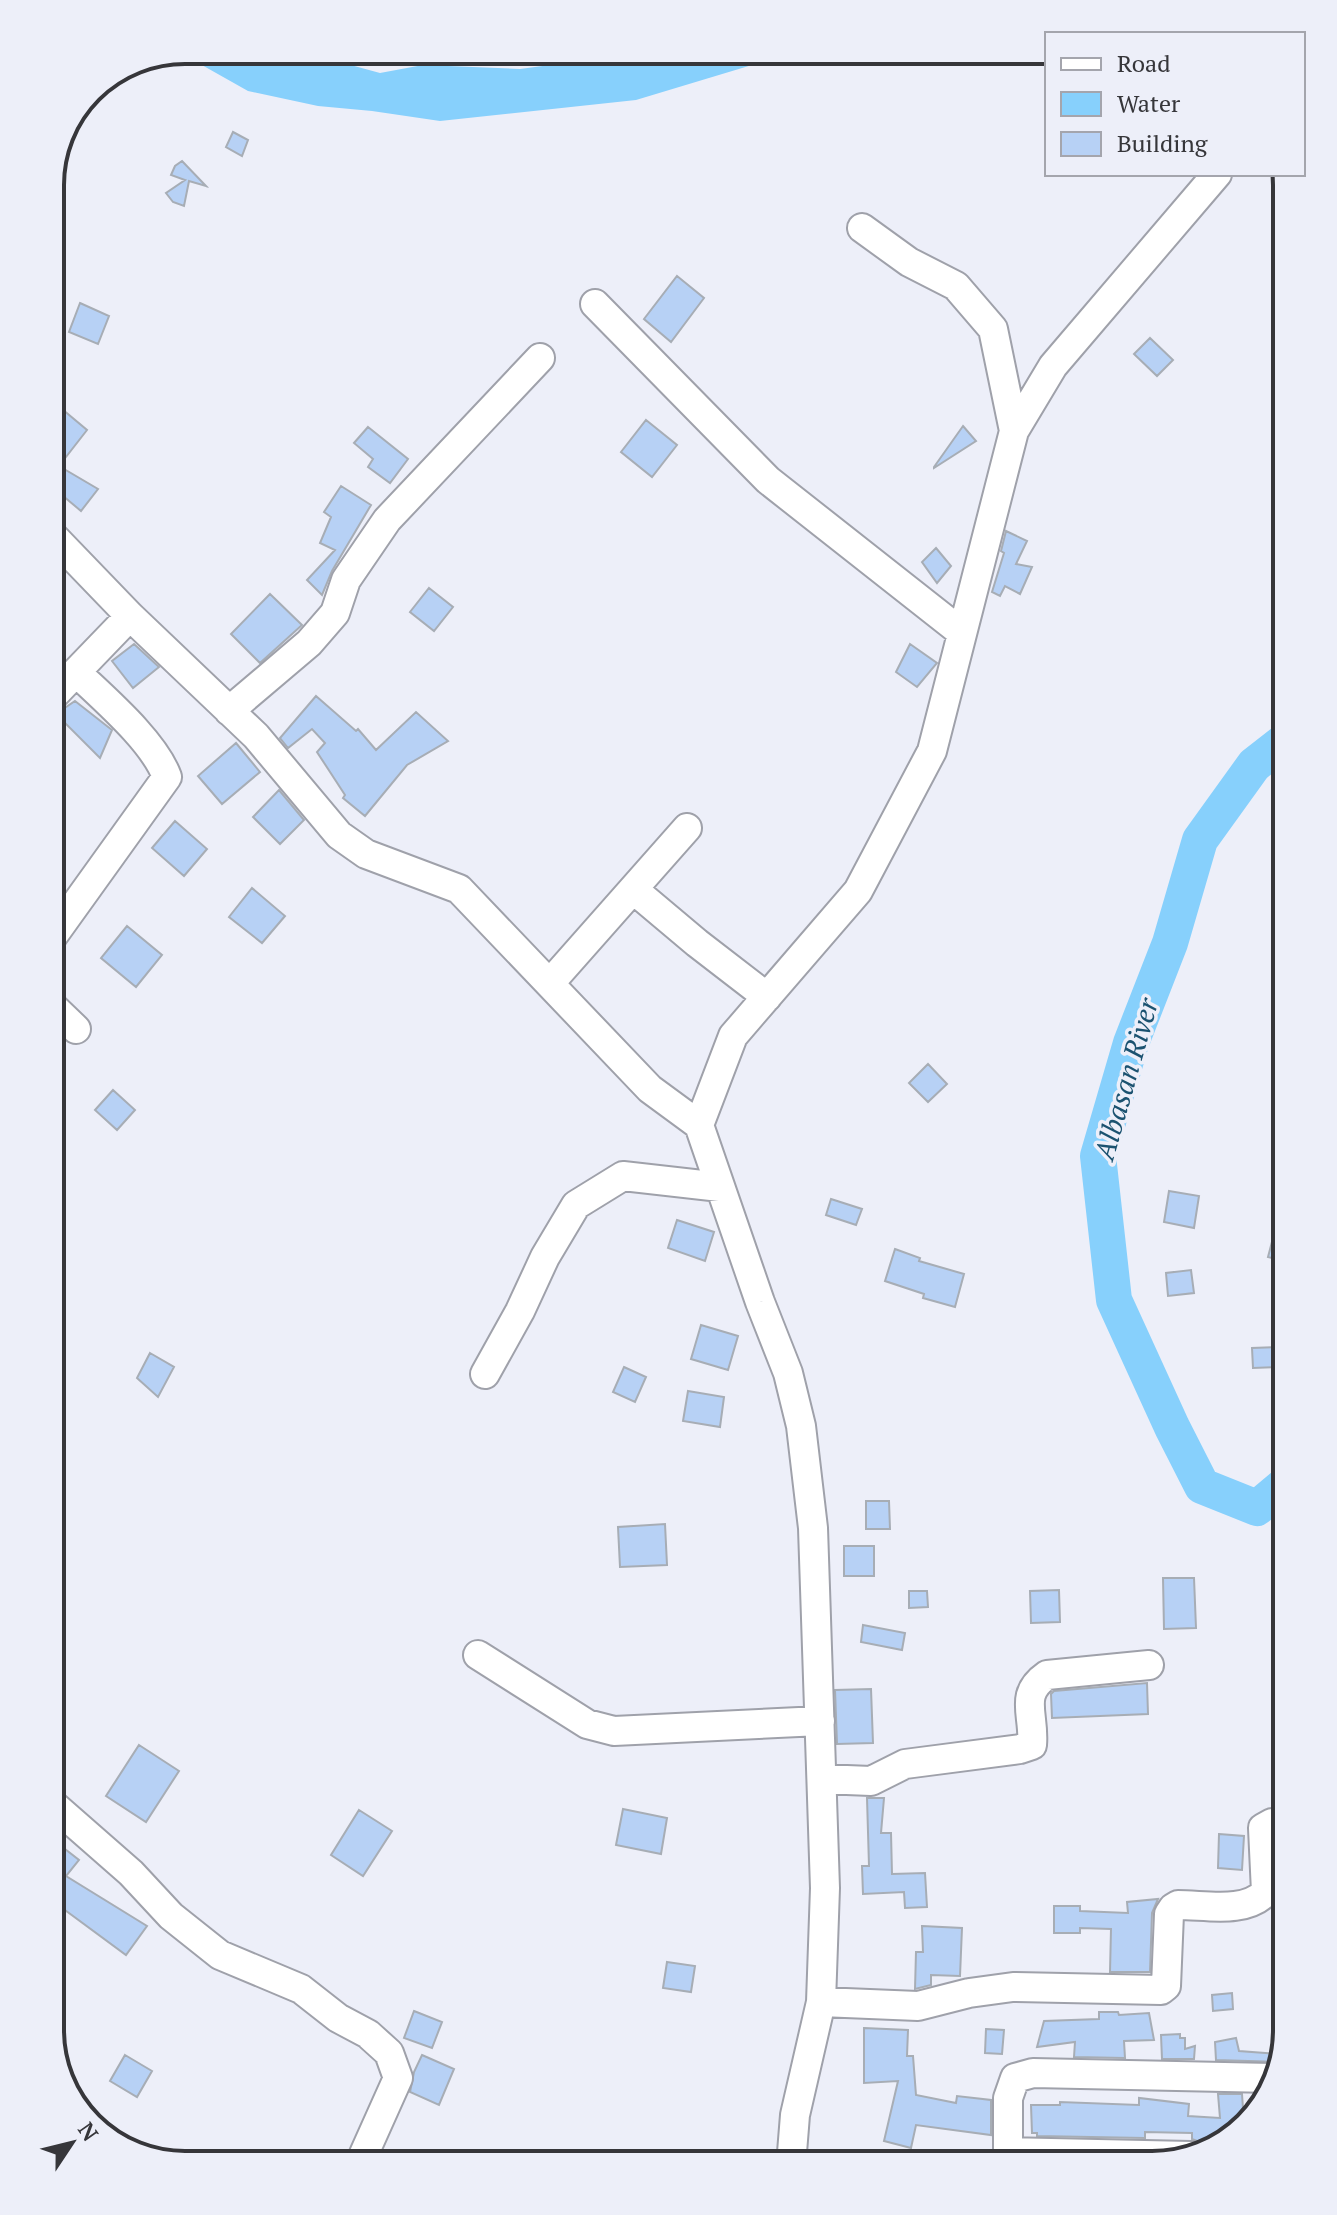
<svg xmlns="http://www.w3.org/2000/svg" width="1337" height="2215" font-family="'PT Serif',serif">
  <rect width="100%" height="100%" fill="#edeff9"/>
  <path fill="#eac6f7" d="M 902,2149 L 992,2156 L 992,2165 L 901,2165 Z"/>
  <path fill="#87d0fc" d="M 812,54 L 762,62 L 636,100 L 440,121 L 372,111 L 318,106 L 248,91 L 193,60 L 325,58 L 380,73 L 423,65 L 520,69 L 625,55 Z"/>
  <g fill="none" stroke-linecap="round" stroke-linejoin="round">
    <path stroke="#87d0fc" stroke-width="36" d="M 1287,1483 L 1257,1508 L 1202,1486 L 1172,1427 L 1114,1300 L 1098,1156 L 1131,1043 L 1170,943 L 1200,840 L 1254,765 L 1287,739"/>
  </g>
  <path fill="#b7d1f5" stroke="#a7adb5" stroke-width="2" d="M 233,132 L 248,140 L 242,156 L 226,147 Z
    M 182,161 L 206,186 L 189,181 L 184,206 L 173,202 L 166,193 L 185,180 L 171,175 L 175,166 Z
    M 677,276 L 704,298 L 671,342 L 644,319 Z
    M 80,303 L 109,316 L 98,344 L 69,332 Z
    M 1150,338 L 1173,360 L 1157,376 L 1134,354 Z
    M 62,409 L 87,430 L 59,466 L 98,489 L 81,511 L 50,485 L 50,424 Z
    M 646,420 L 677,445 L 652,477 L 621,452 Z
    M 963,426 L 976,441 L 934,468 L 934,467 Z
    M 368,427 L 408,459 L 390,483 L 368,467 L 373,459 L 354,443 Z
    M 341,486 L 371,505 L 332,571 L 322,595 L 307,580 L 335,550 L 320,543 L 331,517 L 324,512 Z
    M 1006,531 L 1027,541 L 1016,564 L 1032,567 L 1020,594 L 1005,586 L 1000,596 L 992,592 L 1004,553 L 1001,551 Z
    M 936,548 L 951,566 L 937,583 L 922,562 Z
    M 429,588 L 453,607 L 434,631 L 410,612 Z
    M 270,594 L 302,625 L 260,663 L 231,634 Z
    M 134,644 L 159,667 L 133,688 L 112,661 Z
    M 910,644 L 937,663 L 917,687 L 896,672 Z
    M 316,696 L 356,731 L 358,729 L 376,750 L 416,712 L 448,741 L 407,765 L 365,816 L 343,798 L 345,795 L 317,752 L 325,743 L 312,729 L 288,748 L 280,738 Z
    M 75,701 L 112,730 L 100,758 L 56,714 Z
    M 236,743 L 260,772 L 222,804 L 198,776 Z
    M 279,790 L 304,820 L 280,844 L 253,817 Z
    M 175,821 L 207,849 L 184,876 L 152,848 Z
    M 252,888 L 285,916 L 262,943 L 229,917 Z
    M 127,926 L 162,955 L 136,987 L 101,958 Z
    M 928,1064 L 947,1084 L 928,1102 L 909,1083 Z
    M 113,1090 L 135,1110 L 117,1130 L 95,1110 Z
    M 1169,1191 L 1199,1196 L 1194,1228 L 1164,1222 Z
    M 831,1199 L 862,1209 L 856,1225 L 826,1215 Z
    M 677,1220 L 714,1232 L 705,1261 L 668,1248 Z
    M 1274,1234 L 1287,1238 L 1287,1262 L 1268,1257 Z
    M 895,1249 L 920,1258 L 919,1261 L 964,1274 L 955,1307 L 923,1298 L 924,1294 L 885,1281 Z
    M 1191,1270 L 1194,1293 L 1168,1296 L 1166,1273 Z
    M 701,1325 L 738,1336 L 728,1370 L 691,1359 Z
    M 1277,1347 L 1278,1367 L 1253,1368 L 1252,1348 Z
    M 150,1353 L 174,1367 L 158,1397 L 137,1378 Z
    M 624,1367 L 646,1377 L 635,1402 L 613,1392 Z
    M 688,1391 L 724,1397 L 720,1427 L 683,1421 Z
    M 866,1501 L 889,1501 L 890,1529 L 866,1529 Z
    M 665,1524 L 667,1565 L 620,1567 L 618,1527 Z
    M 844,1546 L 874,1546 L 874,1576 L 844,1576 Z
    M 1163,1578 L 1194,1578 L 1196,1628 L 1164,1629 Z
    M 1059,1590 L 1060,1622 L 1031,1623 L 1030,1591 Z
    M 909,1591 L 927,1591 L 928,1607 L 909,1608 Z
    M 863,1625 L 905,1633 L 902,1650 L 861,1642 Z
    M 1147,1683 L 1148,1714 L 1052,1718 L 1051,1694 L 1054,1691 Z
    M 871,1689 L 873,1743 L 837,1744 L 835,1690 Z
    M 139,1745 L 179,1771 L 146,1822 L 106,1796 Z
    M 867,1798 L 884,1798 L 881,1833 L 891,1833 L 892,1874 L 925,1873 L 927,1907 L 905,1908 L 904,1892 L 863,1894 L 862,1866 L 869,1866 Z
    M 623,1809 L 667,1818 L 661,1854 L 616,1845 Z
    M 359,1810 L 392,1831 L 363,1876 L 331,1855 Z
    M 1219,1834 L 1244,1836 L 1242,1870 L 1218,1868 Z
    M 56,1842 L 79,1860 L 66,1876 L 147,1926 L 126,1955 L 50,1899 L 50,1850 Z
    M 1158,1899 L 1152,1913 L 1150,1972 L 1110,1972 L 1111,1929 L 1080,1928 L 1080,1933 L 1054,1933 L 1054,1906 L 1080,1906 L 1080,1911 L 1128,1913 L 1127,1902 Z
    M 922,1926 L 962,1928 L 960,1976 L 931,1975 L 931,1985 L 915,1989 L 916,1952 L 923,1952 Z
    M 667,1962 L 695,1966 L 691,1992 L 663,1988 Z
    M 1232,1993 L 1233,2009 L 1213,2011 L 1212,1995 Z
    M 414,2011 L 442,2022 L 432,2048 L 404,2038 Z
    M 1099,2012 L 1118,2012 L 1119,2015 L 1149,2013 L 1154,2040 L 1124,2041 L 1125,2058 L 1074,2057 L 1075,2042 L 1037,2047 L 1044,2021 L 1099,2019 Z
    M 864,2028 L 908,2030 L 907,2056 L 913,2056 L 916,2095 L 956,2103 L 957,2096 L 991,2100 L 991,2135 L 916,2125 L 911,2148 L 884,2141 L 898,2081 L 864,2083 Z
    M 986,2029 L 1004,2030 L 1002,2054 L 985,2053 Z
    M 1180,2034 L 1180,2038 L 1185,2038 L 1185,2049 L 1195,2046 L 1194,2059 L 1162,2059 L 1161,2035 Z
    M 1236,2038 L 1239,2051 L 1280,2054 L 1277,2062 L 1216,2060 L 1215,2042 Z
    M 125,2055 L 152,2071 L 137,2097 L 110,2081 Z
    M 422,2055 L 454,2069 L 439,2105 L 410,2092 L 414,2072 Z
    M 1218,2094 L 1242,2094 L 1244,2123 L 1213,2150 L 1206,2149 L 1200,2142 L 1192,2139 L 1192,2133 L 1145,2132 L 1145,2138 L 1037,2136 L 1037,2133 L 1032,2133 L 1031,2105 L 1060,2105 L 1060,2102 L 1139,2105 L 1139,2098 L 1189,2104 L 1188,2116 L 1220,2118 Z"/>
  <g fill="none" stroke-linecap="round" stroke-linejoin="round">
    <g stroke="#9fa1aa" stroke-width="32">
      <path id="minor" d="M 862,228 L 909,262 L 956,286 L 993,329 L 1014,431
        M 595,304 L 768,480 L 961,632
        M 50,533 L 130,616 L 256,736 L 339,835 L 366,854 L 459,889 L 650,1089 L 699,1125
        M 50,699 L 130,616
        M 229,711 L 309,643 L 335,613 L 346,580 L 387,520 L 540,358
        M 634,890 L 697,943 L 767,997
        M 50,940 L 167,777 C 154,741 103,698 76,672
        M 550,983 L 687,828
        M 50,1004 L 76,1029
        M 485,1374 L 520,1311 L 545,1257 L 576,1205 L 623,1176 L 720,1187
        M 478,1655 L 587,1724 L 614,1731 L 820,1721
        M 822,1779 L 871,1781 L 905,1764 L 1020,1749 L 1032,1745 C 1035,1714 1018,1695 1047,1675 L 1149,1665
        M 50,1802 L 131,1873 L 171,1916 L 220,1955 L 301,1989 L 338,2018 L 368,2034 L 389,2053 L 398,2078 L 359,2165
        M 821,2002 L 918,2006 L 969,1993 L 1013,1987 L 1161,1990 L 1166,1986 L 1169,1914 L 1173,1908 L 1178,1905 C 1207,1905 1245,1914 1266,1892 L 1263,1828 L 1272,1823 L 1287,1825
        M 1009,2152 L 1191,2156
        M 791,2165 L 795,2115 L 821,2002 L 825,1888 L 813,1528 L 801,1426 L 788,1373 L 760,1302 L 699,1125 L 733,1036 L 858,891 L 932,751 L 1014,431 L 1053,366 L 1217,174
        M 1008,2165 L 1008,2098 L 1015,2078 L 1033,2073 L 1273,2078"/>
    </g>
    <use href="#minor" stroke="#fff" stroke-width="28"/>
  </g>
  <g text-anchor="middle" stroke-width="7" stroke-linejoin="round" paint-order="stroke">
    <g font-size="28" font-style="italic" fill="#1b5270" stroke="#edeff9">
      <text transform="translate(1126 1079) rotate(-74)" y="10">Albasan River</text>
    </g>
  </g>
  <path d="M0 0H1337V2215H0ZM185 64H1152A121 121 0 0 1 1273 185V2030A121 121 0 0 1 1152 2151H185A121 121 0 0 1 64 2030V185A121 121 0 0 1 185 64Z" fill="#edeff9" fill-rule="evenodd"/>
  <path fill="none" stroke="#36363a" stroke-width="4" d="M185 64H1152A121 121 0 0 1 1273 185V2030A121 121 0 0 1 1152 2151H185A121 121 0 0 1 64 2030V185A121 121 0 0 1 185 64Z"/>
  <rect x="1045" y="32" width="260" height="144" fill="#edeff9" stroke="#a4a5ad" stroke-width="2"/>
  <rect x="1061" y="58" width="40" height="12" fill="#ffffff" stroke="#a4a5ad" stroke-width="2"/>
  <text x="1117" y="72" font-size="24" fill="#36363a">Road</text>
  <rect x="1061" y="92" width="40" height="24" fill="#87d0fc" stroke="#a4a5ad" stroke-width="2"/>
  <text x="1117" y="112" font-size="24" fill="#36363a">Water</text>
  <rect x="1061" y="132" width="40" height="24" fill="#b7d1f5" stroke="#a4a5ad" stroke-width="2"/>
  <text x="1117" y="152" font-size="24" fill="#36363a">Building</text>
  <g transform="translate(72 2143) rotate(55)" stroke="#edeff9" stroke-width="6" paint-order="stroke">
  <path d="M0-6L14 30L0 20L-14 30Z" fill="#36363a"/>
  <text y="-12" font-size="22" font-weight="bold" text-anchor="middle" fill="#36363a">N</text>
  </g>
</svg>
